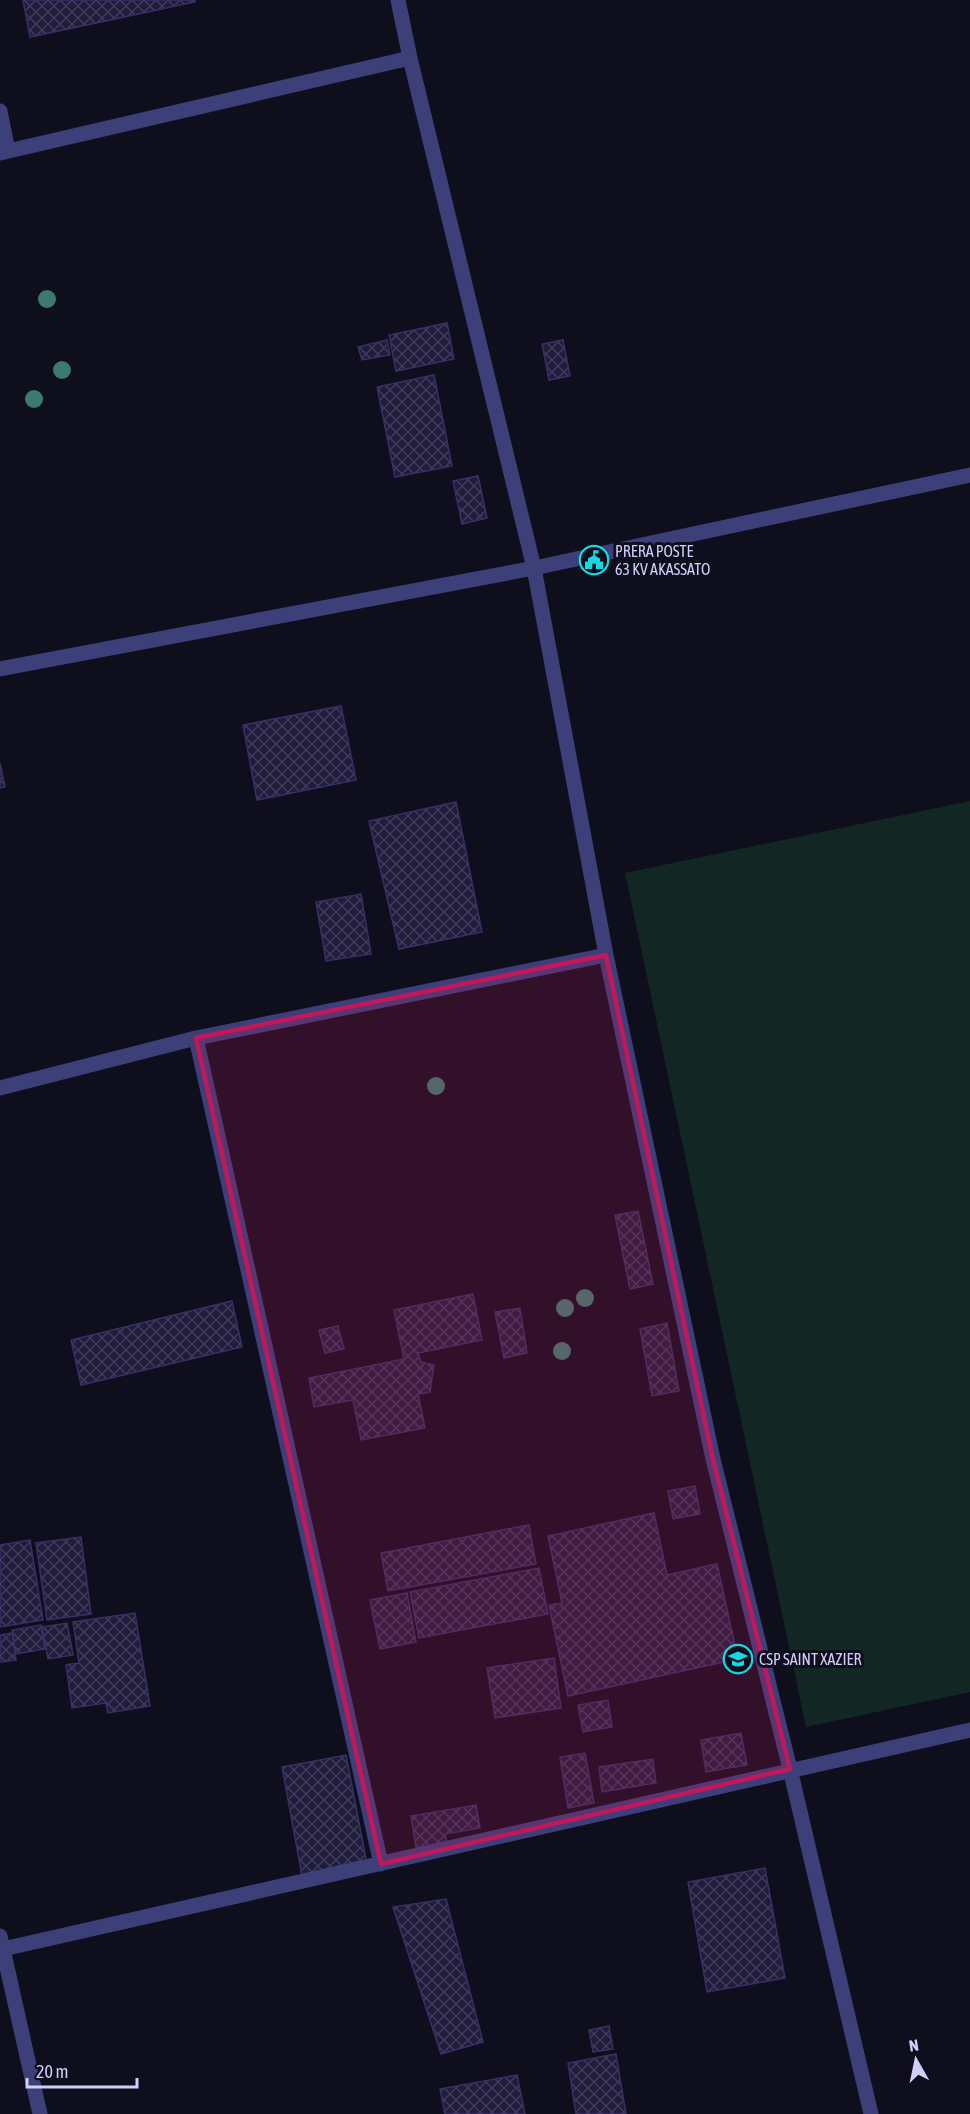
<svg xmlns="http://www.w3.org/2000/svg" width="970" height="2114" font-family="'Asap Condensed',sans-serif">
  <defs>
    <pattern id="building-cross-hatch" width="8" height="8" patternUnits="userSpaceOnUse" patternTransform="scale(1.5)"><rect width="8" height="8" fill="#201c3c"/><path d="M0 0l8 8M0 8l8-8" fill="none" stroke="#3f3c59"/></pattern>
  </defs>
  <rect width="100%" height="100%" fill="#0f0e1d"/>
  <path fill="#122724" d="M 970,801 L 970,1692 L 806,1727 L 625,873 Z"/>
  <path fill="url(#building-cross-hatch)" stroke="#373066" stroke-width="1.5" d="M 23,0 L 195,0 L 195,2 L 30,37 Z
    M 447,323 L 454,359 L 396,371 L 389,335 Z
    M 387,340 L 390,355 L 362,360 L 358,347 Z
    M 563,340 L 570,376 L 549,380 L 542,344 Z
    M 434,375 L 452,466 L 395,477 L 377,387 Z
    M 478,476 L 487,518 L 462,524 L 453,481 Z
    M 341,706 L 356,780 L 257,800 L 243,725 Z
    M 0,763 L 5,787 L 0,788 Z
    M 456,802 L 482,932 L 399,949 L 369,821 Z
    M 361,894 L 371,954 L 326,961 L 316,902 Z
    M 638,1211 L 653,1284 L 630,1289 L 615,1215 Z
    M 473,1294 L 482,1340 L 418,1353 L 421,1362 L 434,1365 L 430,1392 L 418,1394 L 425,1428 L 361,1440 L 353,1400 L 314,1407 L 309,1378 L 404,1359 L 394,1310 Z
    M 232,1301 L 242,1347 L 81,1385 L 71,1340 Z
    M 520,1308 L 527,1353 L 504,1358 L 495,1312 Z
    M 667,1323 L 679,1391 L 652,1396 L 640,1329 Z
    M 338,1326 L 344,1349 L 325,1353 L 319,1330 Z
    M 695,1486 L 700,1514 L 673,1519 L 668,1491 Z
    M 654,1513 L 667,1575 L 717,1564 L 738,1659 L 568,1696 L 549,1605 L 562,1603 L 548,1536 Z
    M 529,1525 L 536,1564 L 388,1591 L 381,1553 Z
    M 81,1537 L 91,1614 L 47,1620 L 36,1543 Z
    M 30,1540 L 43,1620 L 0,1627 L 0,1545 Z
    M 539,1568 L 548,1614 L 419,1638 L 410,1592 Z
    M 407,1593 L 416,1642 L 380,1649 L 370,1600 Z
    M 135,1613 L 150,1706 L 108,1713 L 106,1703 L 72,1708 L 66,1665 L 79,1663 L 73,1622 Z
    M 67,1623 L 73,1655 L 48,1659 L 42,1627 Z
    M 41,1625 L 45,1649 L 16,1654 L 12,1630 Z
    M 12,1633 L 16,1660 L 0,1662 L 0,1635 Z
    M 554,1658 L 561,1708 L 495,1718 L 487,1668 Z
    M 608,1700 L 612,1727 L 583,1732 L 578,1705 Z
    M 741,1733 L 747,1765 L 706,1772 L 701,1740 Z
    M 585,1753 L 594,1803 L 568,1808 L 560,1757 Z
    M 346,1755 L 367,1864 L 302,1876 L 282,1767 Z
    M 653,1759 L 656,1783 L 602,1792 L 599,1767 Z
    M 476,1805 L 480,1828 L 445,1834 L 447,1843 L 416,1848 L 411,1816 Z
    M 765,1868 L 785,1978 L 707,1992 L 688,1882 Z
    M 446,1899 L 483,2042 L 441,2054 L 393,1907 Z
    M 609,2026 L 613,2049 L 593,2052 L 589,2030 Z
    M 616,2054 L 626,2114 L 576,2114 L 568,2063 Z
    M 517,2075 L 525,2114 L 445,2114 L 440,2089 Z"/>
  <g fill="none" stroke-linecap="round" stroke-linejoin="round">
    <path stroke="#3d3f78" stroke-width="15" d="M 398,0 L 410,58 L 534,568 L 606,955 L 713,1459 L 790,1769 L 871,2114
      M 0,111 L 8,151
      M 0,153 L 410,58
      M 0,669 L 534,568 L 970,475
      M 196,1038 L 381,1864
      M 0,1088 L 196,1038 L 606,955
      M 0,1936 L 40,2114
      M 3,1949 L 970,1730"/>
  </g>
  <g fill="#3d7a6d">
    <circle cx="47" cy="299" r="9"/>
    <circle cx="62" cy="370" r="9"/>
    <circle cx="34" cy="399" r="9"/>
    <circle cx="436" cy="1086" r="9"/>
    <circle cx="585" cy="1298" r="9"/>
    <circle cx="565" cy="1308" r="9"/>
    <circle cx="562" cy="1351" r="9"/>
  </g>
  <path fill="#c2185b" fill-opacity="0.2" stroke="#c2185b" stroke-width="4.5" stroke-linejoin="round" d="M 606,955 L 713,1459 L 790,1769 L 381,1864 L 196,1038 Z"/>
  <defs>
    <g id="civic-ring" transform="scale(1.5)"><circle r="9.5" fill="#0f0e1d" stroke="#15d9e0" stroke-width="1.5"/><path d="M-.6-6.5H3V-4.5H.6V-3L4-1V1h2V6H-6V1h2V-1L-.6-3ZM-1.2 2.5V6h2.4V2.5Z" fill="#15d9e0"/></g>
    <g id="school-ring" transform="scale(1.5)"><circle r="9.5" fill="#0f0e1d" stroke="#15d9e0" stroke-width="1.5"/><path d="M0-5L7-2L0 1L-7-2ZM-4 1L0 2.5L4 1V4Q0 6-4 4Z" fill="#15d9e0"/></g>
  </defs>
  <g fill-rule="evenodd">
    <use href="#civic-ring" x="594" y="560"/>
    <use href="#school-ring" x="738" y="1659"/>
  </g>
  <g text-anchor="middle" stroke-width="6" stroke-linejoin="round" paint-order="stroke">
    <g font-size="16" fill="#d1cffa" stroke="#0f0e1d" text-anchor="start">
      <text x="615" y="557">PRERA POSTE<tspan x="615" dy="18">63 KV AKASSATO</tspan></text>
      <text x="759" y="1665">CSP SAINT XAZIER</text>
    </g>
  </g>
  <g transform="translate(916 2060) rotate(351)" stroke="#0f0e1d" stroke-width="4.5" paint-order="stroke">
  <path d="M0-4.5L10 22L0 15L-10 22Z" fill="#d1cffa"/>
  <text y="-9" font-size="16" font-weight="bold" text-anchor="middle" fill="#d1cffa">N</text>
  </g>
  <path d="M27 2078v9h110v-9" fill="none" stroke="#d1cffa" stroke-width="3"/>
  <text x="36" y="2078" font-size="18" fill="#d1cffa" stroke="#0f0e1d" stroke-width="4.5" paint-order="stroke">20 m</text>
</svg>
